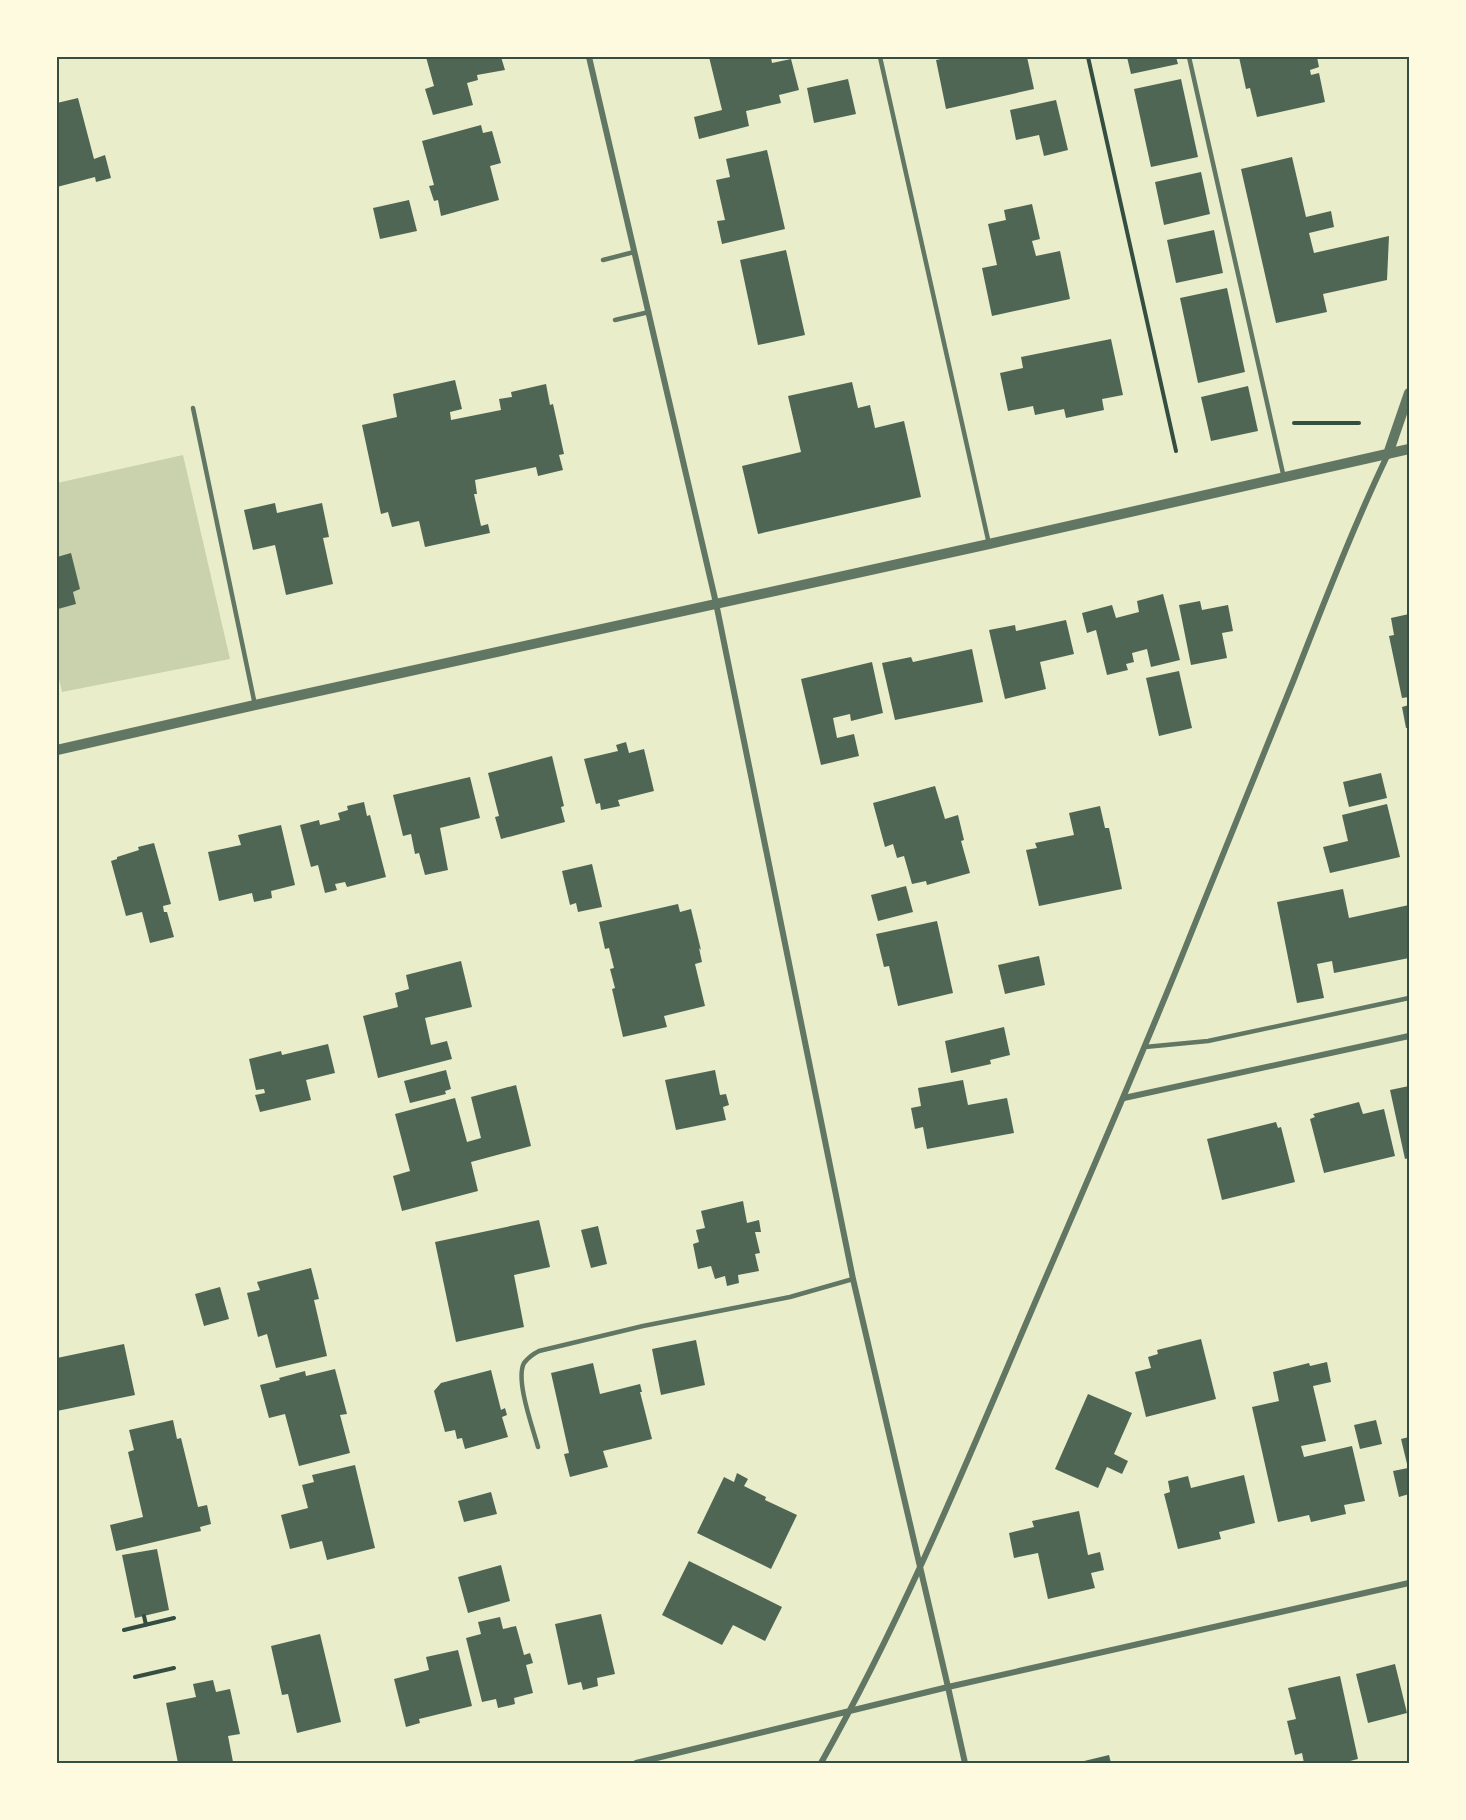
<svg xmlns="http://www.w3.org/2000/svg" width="1466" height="1820" font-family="'Fira Sans',sans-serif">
  <rect width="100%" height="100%" fill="#e9edc9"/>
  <path fill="#cad2ad" d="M 183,455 L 230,659 L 62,692 L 57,670 L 57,483 Z"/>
  <path fill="#4f6655" d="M 426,57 L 501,57 L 505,70 L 477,75 L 478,80 L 467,83 L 473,105 L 433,115 L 425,89 L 434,86 Z
    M 709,57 L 771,57 L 772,63 L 791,59 L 799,90 L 779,95 L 781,103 L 746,111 L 749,126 L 699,139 L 694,117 L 722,110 Z
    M 950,57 L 1027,57 L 1034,89 L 946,109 L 936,60 Z
    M 1127,57 L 1176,57 L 1178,64 L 1131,74 Z
    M 1239,57 L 1317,57 L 1319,67 L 1310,70 L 1311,75 L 1319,73 L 1325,102 L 1257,117 L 1250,88 L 1246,89 Z
    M 848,79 L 856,114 L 814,123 L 807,88 Z
    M 1181,79 L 1198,157 L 1151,167 L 1134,89 Z
    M 78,98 L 94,159 L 105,155 L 111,178 L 96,182 L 95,177 L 57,187 L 57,103 Z
    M 1056,100 L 1068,150 L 1044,156 L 1039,135 L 1016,140 L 1010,110 Z
    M 481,125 L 483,133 L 492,131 L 501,163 L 490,166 L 499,200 L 441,216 L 438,200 L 434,201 L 429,186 L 434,185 L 422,141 Z
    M 767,150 L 785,229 L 722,244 L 717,221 L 725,220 L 716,180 L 730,177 L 726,159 Z
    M 1292,157 L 1306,217 L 1331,211 L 1334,227 L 1309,233 L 1314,253 L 1389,236 L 1387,280 L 1323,294 L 1327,312 L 1276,323 L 1241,169 Z
    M 1201,172 L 1210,214 L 1164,225 L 1155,182 Z
    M 409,200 L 417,231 L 380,239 L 373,208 Z
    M 1032,204 L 1040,239 L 1032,241 L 1036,256 L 1060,251 L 1070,299 L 992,316 L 982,268 L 997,265 L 988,224 L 1006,220 L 1004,210 Z
    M 1214,230 L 1223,273 L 1176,283 L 1167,240 Z
    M 786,250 L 805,335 L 758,345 L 740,260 Z
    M 1227,288 L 1245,372 L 1198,383 L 1180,298 Z
    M 1111,339 L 1123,395 L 1102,399 L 1104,410 L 1066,418 L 1064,409 L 1035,415 L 1033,406 L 1008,411 L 1000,373 L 1023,368 L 1021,357 Z
    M 455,380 L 462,409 L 450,412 L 451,420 L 501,410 L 499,399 L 512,397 L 511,392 L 546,384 L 550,405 L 553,404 L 564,454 L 559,455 L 563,470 L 538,476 L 536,467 L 475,480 L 477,494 L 474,494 L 481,526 L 488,524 L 490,533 L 425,547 L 419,521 L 392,527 L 388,512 L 381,514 L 362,425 L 397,417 L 393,394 Z
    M 852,382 L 858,408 L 870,405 L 875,428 L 904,421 L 921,497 L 758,534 L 742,466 L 801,452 L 788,396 Z
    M 1248,386 L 1258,431 L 1211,441 L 1201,397 Z
    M 275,503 L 277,513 L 322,503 L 329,537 L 323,538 L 333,584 L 286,595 L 275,545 L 253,550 L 244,510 Z
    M 71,553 L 80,589 L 73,592 L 76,604 L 58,609 L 57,557 Z
    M 1163,594 L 1180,660 L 1151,667 L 1147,649 L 1132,653 L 1134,662 L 1126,664 L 1128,670 L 1107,675 L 1096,630 L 1087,633 L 1082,613 L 1112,605 L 1116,618 L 1139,612 L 1137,601 Z
    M 1200,601 L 1202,610 L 1228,605 L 1233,631 L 1222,633 L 1227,658 L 1191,665 L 1179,605 Z
    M 1409,614 L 1409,697 L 1402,698 L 1389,636 L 1394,635 L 1391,618 Z
    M 1066,620 L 1074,654 L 1040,662 L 1046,689 L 1005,699 L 989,630 L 1015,625 L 1016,631 Z
    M 972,649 L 983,702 L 895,720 L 882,663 L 911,657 L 913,662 Z
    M 872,662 L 883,713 L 851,721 L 850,714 L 833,718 L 837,738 L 854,734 L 859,756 L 821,765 L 801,679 Z
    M 1179,671 L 1192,728 L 1159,736 L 1146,678 Z
    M 1409,705 L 1409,728 L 1406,728 L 1402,707 Z
    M 626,742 L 629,753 L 644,749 L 654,791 L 618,800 L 620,806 L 601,810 L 600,803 L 596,804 L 584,759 L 618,751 L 616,745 Z
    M 552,756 L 564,806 L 561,807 L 565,822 L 501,839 L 495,817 L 499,816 L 488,773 Z
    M 1381,773 L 1387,798 L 1349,807 L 1343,782 Z
    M 470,777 L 480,818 L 440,828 L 448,870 L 425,875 L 419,853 L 415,854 L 411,834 L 403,836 L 393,795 Z
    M 935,786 L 945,819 L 958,815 L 964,840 L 961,841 L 970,873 L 927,885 L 926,881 L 912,884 L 904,856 L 897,858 L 893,844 L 885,847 L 873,803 Z
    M 364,802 L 367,816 L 370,815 L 386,877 L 347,887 L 345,882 L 335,884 L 337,890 L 325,893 L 318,865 L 311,867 L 300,825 L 319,820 L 320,825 L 340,820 L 338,813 L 348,810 L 347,806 Z
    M 1387,804 L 1400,857 L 1330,873 L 1323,847 L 1348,841 L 1342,815 Z
    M 1100,806 L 1105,828 L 1109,828 L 1122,889 L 1039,906 L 1026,850 L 1037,848 L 1035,843 L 1074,835 L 1069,813 Z
    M 281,825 L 295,885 L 271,891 L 272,898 L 254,902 L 252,893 L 219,901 L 208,852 L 241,845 L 238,835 Z
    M 154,843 L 171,904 L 163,906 L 164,912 L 167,912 L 174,937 L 150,943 L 142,912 L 126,916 L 111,861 L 117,859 L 117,857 L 139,850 L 138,847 Z
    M 592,864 L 602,907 L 578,912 L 576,903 L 570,905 L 562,871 Z
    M 906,886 L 913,912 L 878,921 L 871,895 Z
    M 1343,889 L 1349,918 L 1409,905 L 1409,958 L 1334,973 L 1332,961 L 1317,964 L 1324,998 L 1297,1003 L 1277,902 Z
    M 678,904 L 680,912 L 691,909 L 701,950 L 699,948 L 702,962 L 695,964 L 705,1006 L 664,1016 L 667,1027 L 623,1037 L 612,989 L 615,988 L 610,969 L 614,968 L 609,948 L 605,949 L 599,922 Z
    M 937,921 L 953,993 L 898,1006 L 889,966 L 884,967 L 876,934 Z
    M 1039,956 L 1045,985 L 1005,994 L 998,965 Z
    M 461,961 L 472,1007 L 425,1018 L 431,1045 L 447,1041 L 452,1059 L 378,1078 L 363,1016 L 398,1007 L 395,993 L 409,989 L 406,975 Z
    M 1004,1027 L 1010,1055 L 990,1060 L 991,1064 L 951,1073 L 945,1041 Z
    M 328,1044 L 335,1073 L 306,1080 L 311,1100 L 260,1112 L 255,1095 L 265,1093 L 264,1089 L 256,1090 L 249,1059 L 281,1051 L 282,1055 Z
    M 446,1070 L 451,1089 L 445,1091 L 446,1094 L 410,1103 L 404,1081 Z
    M 715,1070 L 720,1095 L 726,1094 L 729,1105 L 723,1107 L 726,1120 L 676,1130 L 665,1080 Z
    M 963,1080 L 968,1105 L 1007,1098 L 1014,1133 L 927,1149 L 923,1127 L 915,1129 L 911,1108 L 921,1106 L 918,1088 Z
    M 516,1085 L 531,1146 L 471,1162 L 478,1191 L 402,1211 L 393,1176 L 410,1171 L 395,1114 L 455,1098 L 467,1142 L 481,1138 L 471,1097 Z
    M 1409,1086 L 1409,1158 L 1405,1159 L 1390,1090 Z
    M 1359,1102 L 1363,1114 L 1384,1109 L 1395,1156 L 1324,1173 L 1310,1119 L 1315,1117 L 1313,1114 Z
    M 1276,1122 L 1278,1128 L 1281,1127 L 1295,1182 L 1222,1200 L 1207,1139 Z
    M 743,1201 L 747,1223 L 759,1220 L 761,1232 L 755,1232 L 760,1253 L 755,1254 L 759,1271 L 738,1275 L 739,1283 L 727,1286 L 725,1276 L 715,1279 L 711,1266 L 698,1269 L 693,1244 L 699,1242 L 696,1230 L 705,1228 L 701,1211 Z
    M 539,1220 L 550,1267 L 514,1275 L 524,1327 L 456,1342 L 435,1242 Z
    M 598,1226 L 607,1264 L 591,1268 L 581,1230 Z
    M 311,1268 L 319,1299 L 314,1300 L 327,1356 L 276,1368 L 267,1334 L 258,1337 L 247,1293 L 260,1290 L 257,1282 Z
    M 220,1287 L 229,1319 L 204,1326 L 195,1294 Z
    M 1201,1339 L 1216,1399 L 1146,1417 L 1135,1372 L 1151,1368 L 1148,1357 L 1158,1354 L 1157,1350 Z
    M 696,1340 L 705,1385 L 661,1395 L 652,1349 Z
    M 124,1344 L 135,1395 L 57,1411 L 57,1358 Z
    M 1327,1362 L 1331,1382 L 1313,1386 L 1326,1441 L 1301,1446 L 1304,1457 L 1352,1446 L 1365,1501 L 1344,1505 L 1346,1514 L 1311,1522 L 1309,1515 L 1278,1522 L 1252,1407 L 1279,1401 L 1273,1372 L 1309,1363 L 1310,1366 Z
    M 593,1363 L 600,1394 L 640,1384 L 642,1392 L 640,1392 L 652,1439 L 603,1451 L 608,1467 L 570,1477 L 564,1454 L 569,1453 L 551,1373 Z
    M 335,1369 L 347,1414 L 340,1415 L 350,1453 L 299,1466 L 285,1414 L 269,1418 L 260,1385 L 280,1380 L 279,1378 L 305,1371 L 306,1376 Z
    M 491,1370 L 501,1410 L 505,1408 L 507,1415 L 502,1417 L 508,1437 L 465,1449 L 462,1438 L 457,1439 L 455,1430 L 445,1432 L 434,1391 L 441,1383 Z
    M 1088,1394 L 1132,1413 L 1114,1454 L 1128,1461 L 1122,1474 L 1107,1467 L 1098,1488 L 1055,1469 Z
    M 173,1420 L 177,1439 L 181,1438 L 198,1507 L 207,1505 L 211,1524 L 200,1527 L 201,1531 L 116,1551 L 110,1525 L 143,1517 L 128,1452 L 134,1450 L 129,1430 Z
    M 1376,1420 L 1382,1444 L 1360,1449 L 1354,1425 Z
    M 1409,1437 L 1409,1494 L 1399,1497 L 1393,1471 L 1408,1468 L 1401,1439 Z
    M 355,1465 L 375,1548 L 327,1560 L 322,1541 L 290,1549 L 281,1515 L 308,1508 L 302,1485 L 314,1482 L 312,1475 Z
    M 737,1473 L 748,1479 L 744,1486 L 766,1497 L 765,1500 L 797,1515 L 771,1569 L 697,1533 L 724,1477 L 734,1482 Z
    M 1244,1475 L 1255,1523 L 1219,1532 L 1221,1539 L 1178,1549 L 1164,1494 L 1170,1492 L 1168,1481 L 1188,1476 L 1191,1488 Z
    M 491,1492 L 497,1514 L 464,1522 L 458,1501 Z
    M 1079,1511 L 1088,1555 L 1100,1552 L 1104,1570 L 1091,1573 L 1095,1588 L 1048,1599 L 1038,1553 L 1014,1558 L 1009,1533 L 1034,1527 L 1032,1521 Z
    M 157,1549 L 169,1610 L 135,1618 L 122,1555 Z
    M 689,1561 L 782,1607 L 765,1641 L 733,1625 L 722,1645 L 662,1615 Z
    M 501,1565 L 510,1601 L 468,1613 L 458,1577 Z
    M 601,1614 L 615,1674 L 597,1678 L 598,1686 L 583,1690 L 581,1682 L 568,1685 L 555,1624 Z
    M 500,1617 L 503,1629 L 516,1626 L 524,1655 L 530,1653 L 533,1663 L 526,1665 L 533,1693 L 514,1698 L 515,1704 L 498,1708 L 496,1699 L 482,1702 L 466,1638 L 481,1634 L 478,1622 Z
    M 320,1634 L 341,1722 L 297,1733 L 288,1694 L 282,1695 L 271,1646 Z
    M 458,1650 L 472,1706 L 419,1719 L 420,1723 L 406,1727 L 394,1679 L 429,1670 L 426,1657 Z
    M 1395,1664 L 1407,1713 L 1368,1723 L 1356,1674 Z
    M 1340,1676 L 1358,1759 L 1342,1763 L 1304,1763 L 1302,1753 L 1295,1755 L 1287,1721 L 1296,1719 L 1288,1688 Z
    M 213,1680 L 216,1692 L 230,1689 L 240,1734 L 228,1736 L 233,1762 L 178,1763 L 166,1703 L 196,1697 L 193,1684 Z
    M 1109,1755 L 1111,1763 L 1080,1763 L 1080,1762 Z"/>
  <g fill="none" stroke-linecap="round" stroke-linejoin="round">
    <path stroke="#344e41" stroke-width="4" d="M 1088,57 L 1176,451
      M 1294,423 L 1359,423
      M 144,1616 L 146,1625
      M 124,1630 L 174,1618
      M 135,1677 L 174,1668"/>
    <path stroke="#617663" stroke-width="4.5" d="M 880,57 L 989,544
      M 1189,57 L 1284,478
      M 603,260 L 634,252
      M 615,320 L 649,312
      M 193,408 L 255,705
      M 1145,1047 L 1208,1041 L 1409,998
      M 538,1447 C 533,1428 515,1380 524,1363 C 528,1358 533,1354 539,1351 L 643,1326 L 790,1297 L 853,1279"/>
    <path stroke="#617663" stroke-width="6" d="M 589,57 L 716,603 L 853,1279 L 948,1687 L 965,1763
      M 1124,1098 L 1409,1036
      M 636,1763 L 948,1687 L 1409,1583
      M 821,1763 C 895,1632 954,1493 1013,1354 C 1073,1213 1135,1074 1192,931 C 1226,847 1260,763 1294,679 C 1324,603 1353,527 1388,454"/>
    <path stroke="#617663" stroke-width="10" d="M 1388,454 L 1409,393
      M 57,750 L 255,705 L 989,544 L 1409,449"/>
  </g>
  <rect width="1466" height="1820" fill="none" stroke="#fefae0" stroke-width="117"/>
  <rect x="58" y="58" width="1350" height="1704" fill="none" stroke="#344e41" stroke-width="2"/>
</svg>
